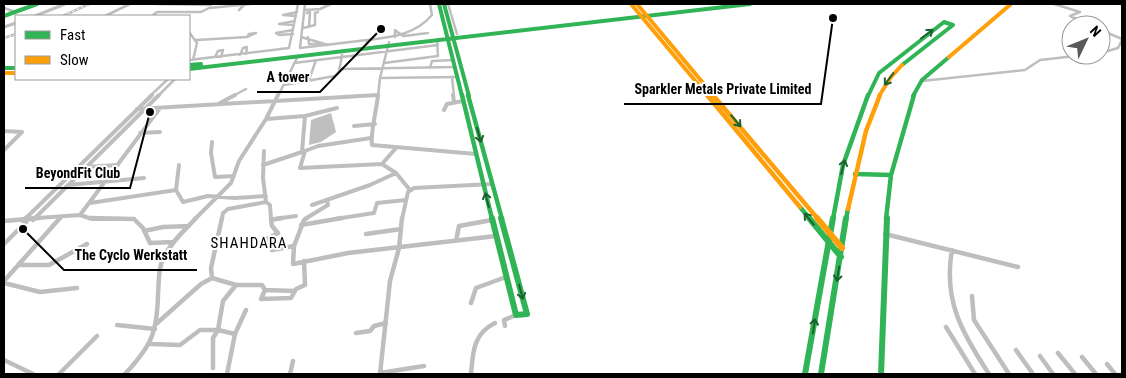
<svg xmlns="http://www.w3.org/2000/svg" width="1126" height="378" font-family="'Roboto Condensed',sans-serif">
  <rect width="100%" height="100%" fill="#fff"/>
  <path fill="#bfbfbf" d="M 331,113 L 336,132 L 321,142 L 309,145 L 311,120 Z"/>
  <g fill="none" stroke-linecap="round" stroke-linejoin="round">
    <path stroke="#bfbfbf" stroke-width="3" d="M 35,16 L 65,4
      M 4,27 L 16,23"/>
    <path stroke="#bebebe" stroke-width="2.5" d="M 155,4 L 211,5
      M 305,4 L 300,48 L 367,40
      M 448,4 L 457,34
      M 1054,4 L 1080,12 L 1070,16 L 1090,25
      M 4,8 L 16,12
      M 239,10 L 245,4
      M 305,10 L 320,9 L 331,4
      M 307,13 L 310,12 L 309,27
      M 105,16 L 130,4
      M 152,16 L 157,12 L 201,12 L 209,8 L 251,4
      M 296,16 L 283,15 L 297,12
      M 294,25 L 279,24 L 295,21
      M 303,28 L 315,25 L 315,13 L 318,12
      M 293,30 L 276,33 L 279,35 L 293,34
      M 1101,30 L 1122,39
      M 189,32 L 197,43 L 193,60
      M 256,33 L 247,37 L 249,34 Z
      M 404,36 L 428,33
      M 301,37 L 328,45
      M 308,37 L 309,44 L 322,43
      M 395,37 L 395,30 L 403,36
      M 197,40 L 247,37
      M 367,44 L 367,40 C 392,37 415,35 432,15 L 430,4
      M 1101,53 L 1118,48 L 1122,40
      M 240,55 L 243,48 L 247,47 L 246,54
      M 215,57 L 218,51 L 223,50 L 221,57
      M 189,60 L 289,48 L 298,4
      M 294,63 L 438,45
      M 384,63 L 438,56 L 437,40
      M 430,68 L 432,61 L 454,60
      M 339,69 L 455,67
      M 452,77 L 454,96
      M 380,78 L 458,77
      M 309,80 L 316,60
      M 922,81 L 1025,70 L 1040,60 L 1084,55
      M 284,85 L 335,76 L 339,72 L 342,55
      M 150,96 L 168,79
      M 158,96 L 175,79
      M 233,96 L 246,89
      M 278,96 L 298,56
      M 358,96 L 378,95
      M 378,96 L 380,78 L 389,42"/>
    <path stroke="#bebebe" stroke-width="4" d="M 378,95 C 377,108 370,134 372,145 L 476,154
      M 453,95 L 454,102
      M 220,103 L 235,95
      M 137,109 L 378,95
      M 444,110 L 447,104 L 463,101
      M 266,119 L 305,116
      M 354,126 L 375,124
      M 4,131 L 22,132 L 4,150
      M 140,133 L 160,132
      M 212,142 L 211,153 L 215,177 L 234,176
      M 396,148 L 382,164 L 396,173 L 410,190
      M 305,151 L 318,146 L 371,138
      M 302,152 L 305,116 L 337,108
      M 263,165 L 305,151 L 300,168 L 382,164
      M 86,167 L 118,165
      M 68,185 L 144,178
      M 176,190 L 179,165
      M 266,202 L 270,205 L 271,219
      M 90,203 L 176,190 L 183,202 L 208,196 L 235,198 L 266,196
      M 312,205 L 370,185 L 396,173
      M 80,215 L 92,219 L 134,219
      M 23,219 L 80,215 L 160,108
      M 25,219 L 152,95
      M 34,219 L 159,95
      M 59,219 L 60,218
      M 195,219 L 231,183 L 239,161 L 266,119 L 278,95
      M 222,219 L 223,213 L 228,209 L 266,202 L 263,178 L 264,151
      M 274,219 L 296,216
      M 305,219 L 328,205 L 327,200
      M 335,219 L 374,213 L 377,203 L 406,200
      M 402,219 L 408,192 L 414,188 L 492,184"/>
    <path stroke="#bebebe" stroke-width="4.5" d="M 90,218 L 134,219 L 143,228 L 150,243 L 173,242
      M 307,218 L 304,220 L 294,246 L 293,264 L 348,253 L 496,236
      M 33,220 L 35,218
      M 4,221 L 39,218
      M 23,221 L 26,218
      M 301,225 L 342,218
      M 144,231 L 163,227 L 189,226
      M 366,234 L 401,229
      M 885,234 L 1018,267
      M 265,240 L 278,233 L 272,226 L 271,220 L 282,218
      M 456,241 L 459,226 L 492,220
      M 4,244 L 27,221
      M 272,250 L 294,246
      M 952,250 C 943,300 962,333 989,374
      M 18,265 L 49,265 L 87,244
      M 212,278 L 211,268 L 222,218
      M 4,281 L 60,218
      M 4,283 L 40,292 L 77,288
      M 265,290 L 261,299 L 291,298 L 296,289 L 305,285 L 304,261
      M 972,296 L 974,320 L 1009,374
      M 471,303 L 476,288 L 506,277
      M 156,324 L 201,284 L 212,278 L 236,285 L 262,285 L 265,290 L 295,291
      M 117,325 L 155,329
      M 505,326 L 504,320 L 516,315
      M 946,327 L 975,374
      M 356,333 L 370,331 L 374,326 L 386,323
      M 151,344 L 180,345 L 200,330 L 218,330 L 235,334
      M 1016,350 L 1033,374
      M 1058,353 L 1075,374
      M 1040,356 L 1053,374
      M 1082,357 L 1096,374
      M 4,360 L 33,374
      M 1107,364 L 1115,374
      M 213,368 L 213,338 L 218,330 L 223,301 L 236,285
      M 380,373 L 424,366
      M 59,374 L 97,336
      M 125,374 C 151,346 157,334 158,295 C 159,282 158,268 164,257 C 171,242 185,230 196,218
      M 227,374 L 235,334 L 246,310
      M 290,374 L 293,361
      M 380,374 L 390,281 L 399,248 L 402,218
      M 471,374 C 473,352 473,334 495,323"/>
    <path stroke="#30b455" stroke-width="4" d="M 439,4 L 462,96
      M 444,4 L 469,96
      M 4,16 L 37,4
      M 189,65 L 201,64
      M 4,68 L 16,68
      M 189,69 L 750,4
      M 868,96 L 879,73 L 944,22 L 953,25 L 902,65
      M 913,96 L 922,80 L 949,57"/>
    <path stroke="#30b455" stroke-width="4.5" d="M 462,95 L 492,219
      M 468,95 L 502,219
      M 855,174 L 891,175
      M 800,207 L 810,219
      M 833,219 L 843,165 L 868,95
      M 846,219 L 848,209
      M 886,219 L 891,175 L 914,95"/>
    <path stroke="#30b455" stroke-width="6" d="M 492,218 L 516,315 L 527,314 L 501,218
      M 809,218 L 841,257
      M 805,374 L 833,218
      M 821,374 L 846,218
      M 881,374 L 887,218"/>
    <path stroke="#ff9f0a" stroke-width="4" d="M 631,4 L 708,96
      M 637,4 L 714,96
      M 949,57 L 1011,4
      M 4,73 L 16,73
      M 879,96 L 891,77 L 902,65"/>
    <path stroke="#ff9f0a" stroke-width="4.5" d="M 707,95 L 800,207
      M 713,95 L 818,219
      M 848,209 L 866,131 L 880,95"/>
    <path stroke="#ff9f0a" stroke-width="6" d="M 817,218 L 842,248"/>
    <g stroke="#bebebe" stroke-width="2.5">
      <path id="rail" d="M 63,16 L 89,4
        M 4,38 L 16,34"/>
    </g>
    <use href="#rail" stroke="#fff" stroke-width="1" stroke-dasharray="2.5" stroke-linecap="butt"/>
  </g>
  <defs><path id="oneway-shaft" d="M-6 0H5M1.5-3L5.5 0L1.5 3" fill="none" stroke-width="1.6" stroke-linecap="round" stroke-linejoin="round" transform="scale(1.25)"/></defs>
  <g stroke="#1a632f">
    <use href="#oneway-shaft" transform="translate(927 34) rotate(-37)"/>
    <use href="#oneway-shaft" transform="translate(889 79) rotate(127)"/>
    <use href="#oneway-shaft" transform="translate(736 121) rotate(50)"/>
    <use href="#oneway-shaft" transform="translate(479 135) rotate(75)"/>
    <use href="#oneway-shaft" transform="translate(843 167) rotate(-76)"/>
    <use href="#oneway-shaft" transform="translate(487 200) rotate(-104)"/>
    <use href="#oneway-shaft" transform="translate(809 219) rotate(-130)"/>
    <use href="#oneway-shaft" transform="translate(838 274) rotate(99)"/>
    <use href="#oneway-shaft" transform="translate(521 292) rotate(75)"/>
    <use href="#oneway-shaft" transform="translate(814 326) rotate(-81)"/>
  </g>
  <g text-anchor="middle" stroke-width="4" stroke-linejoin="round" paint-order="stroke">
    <g font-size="15" letter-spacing="1" fill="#000" stroke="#fff">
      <text x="249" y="248">SHAHDARA</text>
    </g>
  </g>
  <path fill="none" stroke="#000" stroke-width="2" d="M381 29L320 92H257M833 18L821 104H624M150 112L130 188H25M23 229L64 270H197"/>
  <g fill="#000" stroke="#fff" stroke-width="2">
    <circle cx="381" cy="29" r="5"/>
    <circle cx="833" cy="18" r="5"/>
    <circle cx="150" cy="112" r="5"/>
    <circle cx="23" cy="229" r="5"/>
  </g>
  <g font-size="14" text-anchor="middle" font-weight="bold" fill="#000" stroke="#fff" stroke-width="4" stroke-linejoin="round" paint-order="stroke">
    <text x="288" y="82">A tower</text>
    <text x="723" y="94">Sparkler Metals Private Limited</text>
    <text x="78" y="178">BeyondFit Club</text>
    <text x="131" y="260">The Cyclo Werkstatt</text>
  </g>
  <rect width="1126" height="378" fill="none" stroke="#000000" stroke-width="10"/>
  <rect x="15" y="15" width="175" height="65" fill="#ffffff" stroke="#999999"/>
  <rect x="25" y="31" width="25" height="8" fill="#30b455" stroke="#999999"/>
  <text x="60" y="40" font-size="15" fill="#000000">Fast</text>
  <rect x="25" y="56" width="25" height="8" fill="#ff9f0a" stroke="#999999"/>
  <text x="60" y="65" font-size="15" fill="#000000">Slow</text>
  <g transform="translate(1086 40) rotate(47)"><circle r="24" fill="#ffffff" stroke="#999999"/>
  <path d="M0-4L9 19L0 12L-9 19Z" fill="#595959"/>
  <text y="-8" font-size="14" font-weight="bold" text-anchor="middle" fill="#000000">N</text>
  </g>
</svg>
